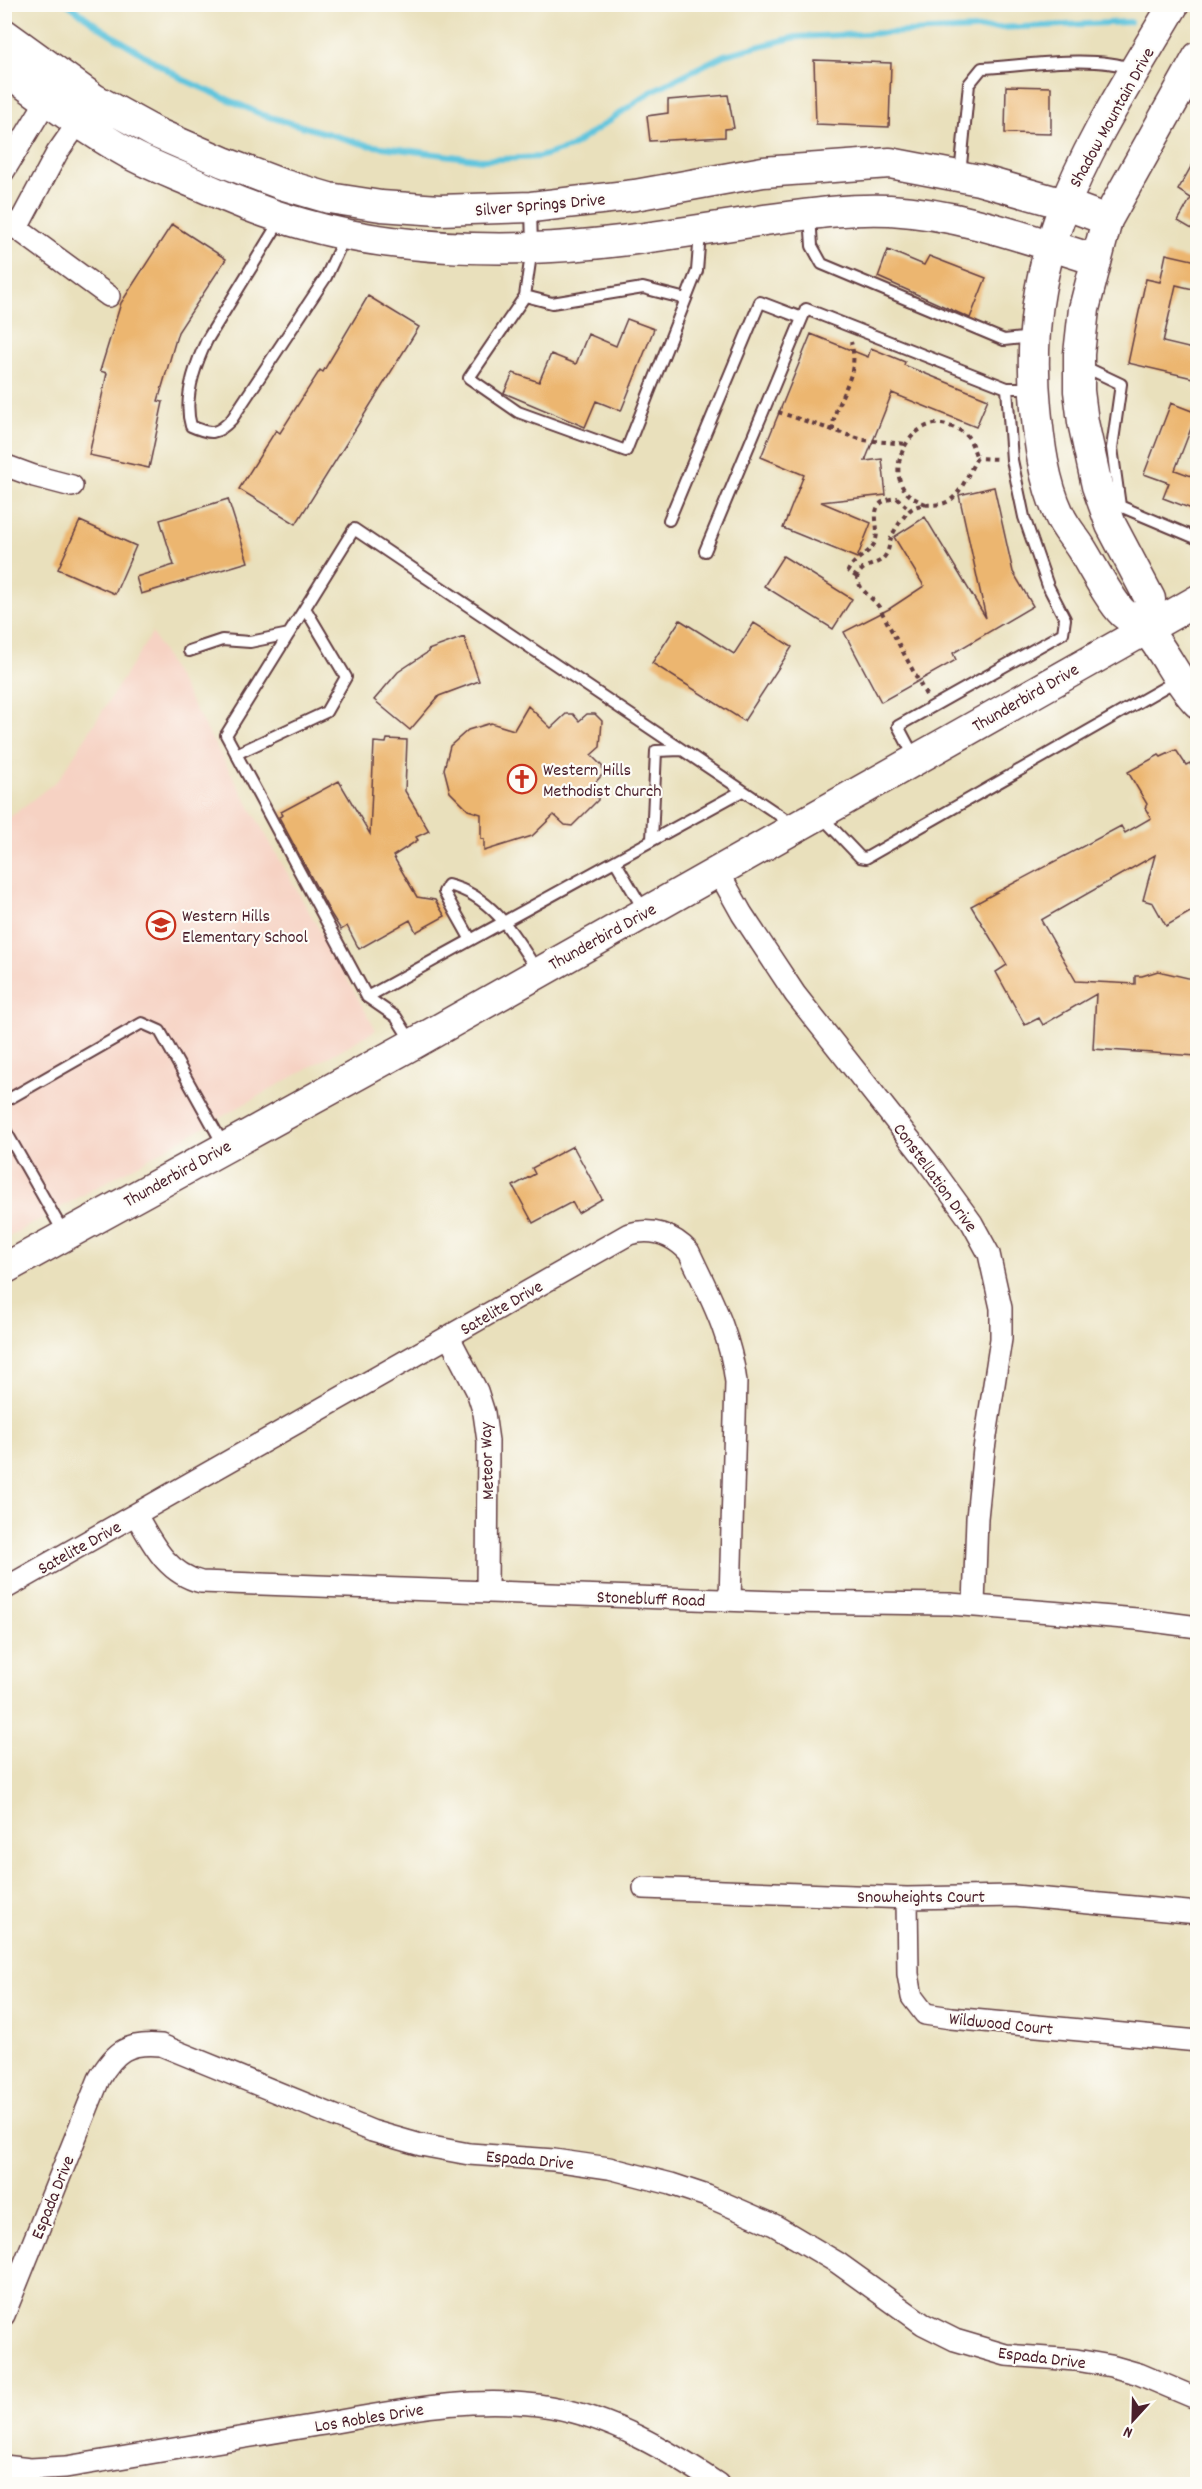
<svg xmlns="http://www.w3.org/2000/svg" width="1202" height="2489" font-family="Dekko,sans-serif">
  <rect width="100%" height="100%" fill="#fdfcf7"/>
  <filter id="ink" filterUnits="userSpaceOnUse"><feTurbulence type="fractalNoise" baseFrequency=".0167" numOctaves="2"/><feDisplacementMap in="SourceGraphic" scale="12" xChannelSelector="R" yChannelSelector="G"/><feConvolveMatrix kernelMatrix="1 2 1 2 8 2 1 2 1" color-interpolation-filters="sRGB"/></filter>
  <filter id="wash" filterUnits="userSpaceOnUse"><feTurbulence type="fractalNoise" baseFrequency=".008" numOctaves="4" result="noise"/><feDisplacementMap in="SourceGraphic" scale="24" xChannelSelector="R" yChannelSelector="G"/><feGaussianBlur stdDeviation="1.35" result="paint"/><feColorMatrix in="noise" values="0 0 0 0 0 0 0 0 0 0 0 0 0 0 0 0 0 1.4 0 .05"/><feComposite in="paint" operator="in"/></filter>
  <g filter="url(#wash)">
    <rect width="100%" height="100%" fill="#e9e0bc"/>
    <path fill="#f6d2c3" d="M 152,633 L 376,1030 L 5,1239 L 5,821 L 59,779 Z"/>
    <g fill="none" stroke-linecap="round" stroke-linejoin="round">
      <path stroke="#60c5dd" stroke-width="6" d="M 68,4 L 99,27 L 184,80 L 263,115 L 367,145 L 482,160 L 539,157 L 571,147 L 652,91 L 724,55 L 796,37 L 1130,22"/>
    </g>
    <g id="blocks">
      <path fill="#ecb66f" d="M 814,60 L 891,63 L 889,127 L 816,124 Z
        M 1006,86 L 1051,87 L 1051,134 L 1005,133 Z
        M 728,95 L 734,128 L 725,129 L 725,137 L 650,141 L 647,116 L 668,113 L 668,100 Z
        M 1197,156 L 1197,232 L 1178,221 L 1191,198 L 1178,190 Z
        M 172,224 L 226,259 L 178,332 L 158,401 L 163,402 L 149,468 L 89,455 L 107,373 L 100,371 L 121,303 Z
        M 888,250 L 924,265 L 929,256 L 986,278 L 970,318 L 878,277 Z
        M 1166,254 L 1197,261 L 1197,290 L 1176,285 L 1163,342 L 1197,350 L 1197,379 L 1128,363 L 1146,279 L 1160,282 Z
        M 368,296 L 419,327 L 296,524 L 239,489 L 276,430 L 280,433 L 320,370 L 323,372 Z
        M 627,319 L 654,329 L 621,411 L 596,401 L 585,427 L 504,393 L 513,373 L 539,382 L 551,354 L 576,364 L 588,334 L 616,346 Z
        M 811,334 L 868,357 L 871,348 L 905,362 L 904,365 L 988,399 L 976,427 L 892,393 L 865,461 L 882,459 L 886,495 L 821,502 L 871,523 L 857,558 L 783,528 L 804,475 L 761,457 Z
        M 1171,403 L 1197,413 L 1175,470 L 1197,478 L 1197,511 L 1163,498 L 1169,483 L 1144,474 Z
        M 994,487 L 1013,572 L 1033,606 L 953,653 L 956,660 L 881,702 L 844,632 L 889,609 L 924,586 L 894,537 L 925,517 L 986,618 L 959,495 Z
        M 228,499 L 248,562 L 141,594 L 136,577 L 174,565 L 160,520 Z
        M 80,521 L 136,546 L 115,594 L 58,569 Z
        M 783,556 L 852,599 L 833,629 L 764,586 Z
        M 680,620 L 734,654 L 754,623 L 792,647 L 744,721 L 652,663 Z
        M 464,637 L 479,681 L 439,696 L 410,730 L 374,700 L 398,672 L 428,652 L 428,650 Z
        M 528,706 L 551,728 L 566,714 L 573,714 L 579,721 L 587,714 L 595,714 L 602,721 L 600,747 L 591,755 L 602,766 L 603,774 L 591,787 L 598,793 L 598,800 L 572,826 L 565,825 L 554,815 L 532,836 L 484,851 L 484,839 L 481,839 L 481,814 L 468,810 L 450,792 L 444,769 L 450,746 L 468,730 L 491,723 L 514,730 Z
        M 387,739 L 407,740 L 405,791 L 429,831 L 416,837 L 418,840 L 393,856 L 417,897 L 435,900 L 445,916 L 416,932 L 410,920 L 359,949 L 347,926 L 341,930 L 331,914 L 279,817 L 283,815 L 281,812 L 339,781 L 370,834 L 374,742 L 386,743 Z
        M 1176,750 L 1186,765 L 1190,763 L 1197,775 L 1197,908 L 1166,926 L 1153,903 L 1143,900 L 1155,855 L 1041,920 L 1076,981 L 1135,984 L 1135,976 L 1142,976 L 1158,971 L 1197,980 L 1197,1056 L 1093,1049 L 1096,994 L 1043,1025 L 1039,1018 L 1025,1025 L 996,972 L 1007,965 L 971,906 L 1121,826 L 1125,833 L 1151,818 L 1145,808 L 1147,804 L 1128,772 L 1159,755 L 1161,757 Z
        M 573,1146 L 602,1199 L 578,1213 L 572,1202 L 533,1223 L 513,1186 L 535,1174 L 532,1168 Z"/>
    </g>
  </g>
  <g filter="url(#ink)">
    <use href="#blocks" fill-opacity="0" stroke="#623c41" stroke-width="1.5"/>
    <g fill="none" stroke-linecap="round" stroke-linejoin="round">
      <g stroke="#623c41" stroke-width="14">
        <path id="lane" d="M 960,175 L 969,84 L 982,68 C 1023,66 1095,54 1132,69
          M 531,208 L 532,248 L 525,296 L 469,378 L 518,412 L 626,451 L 697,271 L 700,233
          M 810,215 L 812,246 L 822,264 L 1004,340 L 1033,337
          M 281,219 L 207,340 C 195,365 183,399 191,426 C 211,435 217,435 232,419 L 326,277 L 345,236
          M 525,296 L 552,303 L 643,288 L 686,299
          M 1081,365 L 1121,384 L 1112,448 L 1120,506
          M 1115,504 L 1198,539
          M 669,520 L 760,302 L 802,318
          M 705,551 L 806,309 L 1007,388 L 1034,388
          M 189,651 L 222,640 L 250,642 L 289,634
          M 236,754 L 326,712 L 346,677 L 305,608
          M 915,758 L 898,726 L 1063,633 L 1065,619 L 1048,586 L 1024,517 L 1012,460 L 1007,388
          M 822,817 L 860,857 L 866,858 L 1179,679
          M 652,840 L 656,751 L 681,750
          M 615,861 L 645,912
          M 471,940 L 444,892 L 448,885 C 493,896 515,936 538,972
          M 367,997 L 742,791
          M 413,1044 L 396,1017 L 367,997 L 226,735 L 354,529 L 794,825
          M 4,1105 L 7,1100 L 142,1023 L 160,1031 L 224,1146
          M 4,1128 L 65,1235"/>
      </g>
      <g stroke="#623c41" stroke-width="24">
        <path id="street" d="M 4,171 L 53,90
          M 4,219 L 109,296
          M 17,228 L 57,153 L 85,113
          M 4,465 L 34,476 L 72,486
          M 718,871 L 742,914 L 795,994 L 927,1161 L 972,1223 L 989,1254 L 1001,1308 L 1001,1339 L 984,1449 L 977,1518 L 974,1605
          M 449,1337 L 477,1391 L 484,1413 L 488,1441 L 487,1592
          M 136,1515 C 153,1544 166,1573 201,1582 L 780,1602 L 950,1604 L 1137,1619 L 1198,1627
          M 4,1589 L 629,1234 C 652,1227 673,1235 689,1252 C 710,1297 730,1332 736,1382 L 730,1600
          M 644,1888 L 907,1898 L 1014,1896 L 1198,1913
          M 907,1898 L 908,1974 L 912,1997 L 925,2014 L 951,2018 L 1198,2041
          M 4,2315 L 99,2079 C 115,2051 128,2042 161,2045 L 372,2131 L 421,2145 L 469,2154 L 554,2160 L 609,2168 L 671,2184 L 707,2196 L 774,2225 L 838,2263 L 923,2324 L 955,2340 L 1006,2355 L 1076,2360 L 1111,2366 L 1139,2374 L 1198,2399
          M 4,2466 L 30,2469 L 66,2467 C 150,2453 233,2439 317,2425 C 394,2412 472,2394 551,2407 C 613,2418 667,2450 718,2484"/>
      </g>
      <g stroke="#623c41" stroke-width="33">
        <path id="secondary" d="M 1174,4 C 1094,140 1020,241 1036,408 C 1039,442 1044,482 1059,514 C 1064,526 1074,537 1081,548 C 1091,564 1111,602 1123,613 C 1130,619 1139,622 1145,629 C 1165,650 1176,681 1198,703
          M 4,34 L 94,99 L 156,133 L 223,162 L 281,184 L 329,198 L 381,206 L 439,210 L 531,207 L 635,195 L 763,172 L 890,163 L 979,180 L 1064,204 L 1107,220
          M 4,69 C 45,99 84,128 128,153 C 146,163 166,171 185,179 C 224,196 262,213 303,224 C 375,245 455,250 530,248 C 607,246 683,232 758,221 C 802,215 846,208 890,210 C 961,214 1028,239 1096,260
          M 1145,629 L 1150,599 L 1111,525 L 1097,486 L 1083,422 L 1079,391 L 1079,354 L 1084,309 L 1107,220 L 1198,57
          M 4,1269 L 413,1044 L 1198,600"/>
      </g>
      <path stroke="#623c41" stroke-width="4" stroke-dasharray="4.5 4.5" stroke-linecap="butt" d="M 778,412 L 863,440 L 907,444
        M 833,431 C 832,398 862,379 851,342
        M 926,504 C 919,501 912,498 906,492 C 883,465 916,410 952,427 C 958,429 964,432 968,437 C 972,443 974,451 977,458
        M 857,577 L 848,571 C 853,560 865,556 872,547 C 887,529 859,502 897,498 L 910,510
        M 926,695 L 879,607 C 871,596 860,591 857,578 C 862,562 878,567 885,556 C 889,551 889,544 891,538 C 894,530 903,517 909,511 C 918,502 930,506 941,504 C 960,501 968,472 977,458 L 999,459"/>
      <use href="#lane" stroke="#fff" stroke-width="10"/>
      <use href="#street" stroke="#fff" stroke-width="21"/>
      <use href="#secondary" stroke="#fff" stroke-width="30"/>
    </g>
  </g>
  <defs>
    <g id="church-ring" transform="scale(1.5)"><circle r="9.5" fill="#fdfcf7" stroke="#c8321e" stroke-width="1.5"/><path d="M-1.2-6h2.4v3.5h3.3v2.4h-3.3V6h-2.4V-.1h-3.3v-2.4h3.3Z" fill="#c8321e"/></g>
    <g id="school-ring" transform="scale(1.5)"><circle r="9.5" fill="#fdfcf7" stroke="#c8321e" stroke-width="1.5"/><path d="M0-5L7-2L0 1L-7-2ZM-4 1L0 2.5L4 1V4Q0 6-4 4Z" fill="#c8321e"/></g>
  </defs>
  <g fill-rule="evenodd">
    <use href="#church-ring" x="522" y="779"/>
    <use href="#school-ring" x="161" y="925"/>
  </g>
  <g text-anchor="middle" stroke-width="4.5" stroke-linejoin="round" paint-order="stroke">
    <g font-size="18" fill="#4a1f2b" stroke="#fdfcf7">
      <text transform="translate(1111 117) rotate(-61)" y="6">Shadow Mountain Drive</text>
      <text transform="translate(540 204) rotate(-5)" y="6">Silver Springs Drive</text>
      <text transform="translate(1025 697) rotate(-30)" y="6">Thunderbird Drive</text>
      <text transform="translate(602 936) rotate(-29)" y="6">Thunderbird Drive</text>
      <text transform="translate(177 1173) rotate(-29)" y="6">Thunderbird Drive</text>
      <text transform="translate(936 1177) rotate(54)" y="6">Constellation Drive</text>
      <text transform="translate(501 1307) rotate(-30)" y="6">Satelite Drive</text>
      <text transform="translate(486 1461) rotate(-92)" y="6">Meteor Way</text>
      <text transform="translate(79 1547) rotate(-29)" y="6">Satelite Drive</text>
      <text transform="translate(651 1598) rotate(2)" y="6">Stonebluff Road</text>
      <text x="921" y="1902">Snowheights Court</text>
      <text transform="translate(1001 2023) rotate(6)" y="6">Wildwood Court</text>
      <text transform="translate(530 2159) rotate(5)" y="6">Espada Drive</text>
      <text transform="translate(52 2197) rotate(-68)" y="6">Espada Drive</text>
      <text transform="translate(1042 2357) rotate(7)" y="6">Espada Drive</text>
      <text transform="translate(369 2417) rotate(-9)" y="6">Los Robles Drive</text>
    </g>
    <g font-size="18" fill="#4a1f2b" stroke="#fdfcf7" text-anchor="start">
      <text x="543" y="775">Western Hills<tspan x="543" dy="21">Methodist Church</tspan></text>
      <text x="182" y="921">Western Hills<tspan x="182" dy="21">Elementary School</tspan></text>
    </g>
  </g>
  <rect width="1202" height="2489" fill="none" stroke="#fdfcf7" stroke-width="24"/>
  <g transform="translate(1133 2420) rotate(202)" stroke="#fdfcf7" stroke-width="4.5" paint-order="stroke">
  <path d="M0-4.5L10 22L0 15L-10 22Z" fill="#4a1f2b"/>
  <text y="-9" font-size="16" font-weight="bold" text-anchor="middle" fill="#4a1f2b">N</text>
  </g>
</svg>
